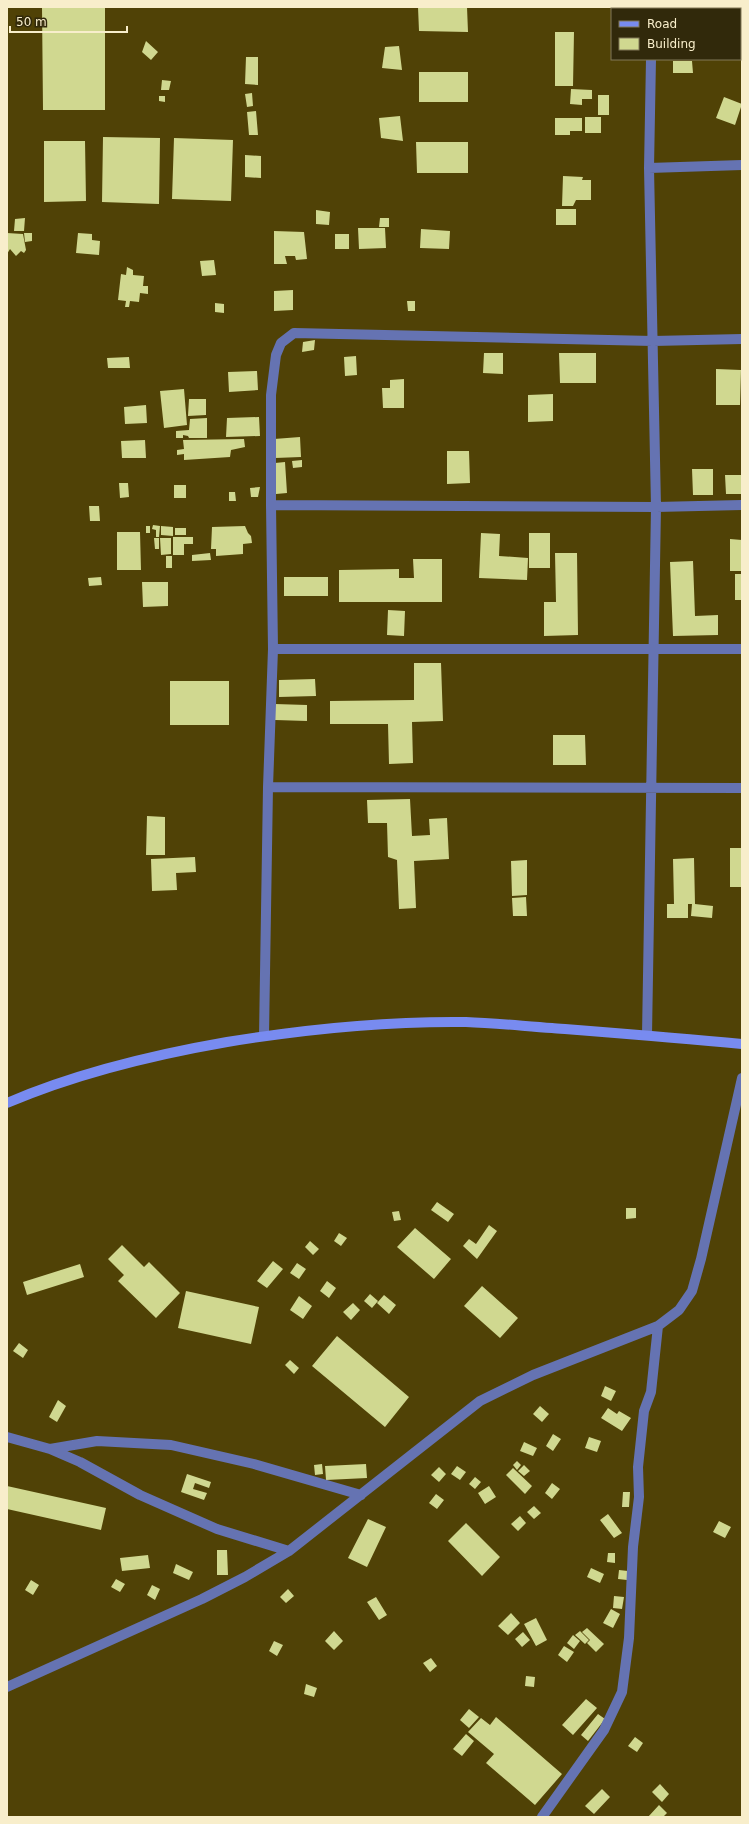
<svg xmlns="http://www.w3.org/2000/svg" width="749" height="1824" font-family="'DejaVu Sans',sans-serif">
	<rect width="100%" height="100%" fill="#504206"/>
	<path fill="#d0d890" d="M42 7H105V110H43Z
		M418 7H467L468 32 419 31Z
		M555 32H574L573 86H555Z
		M146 41 158 52 151 60 142 52Z
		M399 46 402 70 382 68 385 47Z
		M246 57H258V85L245 84Z
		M673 61H692L693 73H673Z
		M419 72H468V102H419Z
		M162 80 171 81 169 90H161Z
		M571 89 592 90V99H582V105L570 104Z
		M252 93 253 106 247 107 245 94Z
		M598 95H609V115H598Z
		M159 96H165V102L159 101Z
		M724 97 742 104 735 125 716 118Z
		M256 111 258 135H249L247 112Z
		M400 116 403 141 381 138 379 118Z
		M585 117H601V133H585Z
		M555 118H582V131H570V135H555Z
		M103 137 160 138 159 204 102 202Z
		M174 138 233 140 231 201 172 199Z
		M44 141H85L86 201 44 202Z
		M416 142H468V173H417Z
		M245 155 261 156V178L245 177Z
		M563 176 583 177 582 180H591V200H576L573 206H562Z
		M556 209H576V225H556Z
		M316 210 330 212 329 225 316 224Z
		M25 218 24 231H14L15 219Z
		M380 218H389V227H379Z
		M358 228H385L386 248 359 249Z
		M421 229 450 231 449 249 420 248Z
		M274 231 304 232 307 259 296 260 295 256H285L287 264H274Z
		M7 233 23 234 26 250 24 253 21 251 16 256 10 249 7 254Z
		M24 233H32V241L25 242Z
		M78 233 92 234V240L100 241 99 255 76 253Z
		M335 234H349V249H335Z
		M214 260 216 275 202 276 200 261Z
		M127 267 133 270V275L144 276 143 286H148V294L140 293 139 302 130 301 129 307H125L126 301 118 300 121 274 126 275Z
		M293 290V310L274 311V291Z
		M407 301H415V311H408Z
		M215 303 224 304V313L215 312Z
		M315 340 314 350 302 352 303 342Z
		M484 353H503V374L483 373Z
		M559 353H596V383H560Z
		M356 356 357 375 345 376 344 357Z
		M129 357 130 368H108L107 358Z
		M716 369 741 370 740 405H716Z
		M257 371 258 390 229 392 228 372Z
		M404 379V408H383L382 388H390V380Z
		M184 389 187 425 164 428 160 391Z
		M553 394V421L528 422V395Z
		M189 399H206V415L188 416Z
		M146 405 147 423 125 424 124 407Z
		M259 417 260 436 226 437 227 418Z
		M207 418V438H189L188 436 183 435V438H176V431L189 430 190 419Z
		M300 437 301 457 275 458 274 439Z
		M244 439 245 447 231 450 230 457 184 460V454L177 455V450L184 449 183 440Z
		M145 440 146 458H122L121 441Z
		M447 451H469L470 483 447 484Z
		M302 460V467L293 468 292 461Z
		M285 462 287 493 276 494 275 463Z
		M692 469H713V495H693Z
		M725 475H742V494H726Z
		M119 483H128L129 497 120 498Z
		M174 485H186V498H174Z
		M260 487 258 497H251L250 488Z
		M229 492H235L236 501H229Z
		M89 506H99L100 521H90Z
		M153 525 160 526 159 537H156V530L152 529Z
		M146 526H150V533H146Z
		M161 526 173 527V536L161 535Z
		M245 526 248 533 251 536 252 543 243 544V554L216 556V549H211L212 527Z
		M175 528H186V535H175Z
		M117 532H140L141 570H117Z
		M481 533 500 534 499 556 528 558 527 580 479 578Z
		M529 533H550V568H529Z
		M173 537H193V544H184V555H173Z
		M154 538H159V549H155Z
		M160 538H171V554L161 555Z
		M730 539 742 540V571H730Z
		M210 553 211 560 192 561V555Z
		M555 553H577L578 635 544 636V602H556Z
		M166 556H172V568H166Z
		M413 559H442V602H339V570L399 569V578H414Z
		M693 561 695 616 718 615V635L673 636 670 562Z
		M735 574H742V600H735Z
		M101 577 102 585 89 586 88 578Z
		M284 577H328V596H284Z
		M142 582H168V606L143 607Z
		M388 610 405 611 404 636 387 635Z
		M414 663H441L443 721 412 722 413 763 389 764 388 724H330V701L414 700Z
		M315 679 316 696 279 697V680Z
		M170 681H229V725H170Z
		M275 704 307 705V721L275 720Z
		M553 735H585L586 765H553Z
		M410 799 412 836 430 835 429 819 447 818 449 859 414 861 416 908 399 909 397 860 388 857 387 823H368L367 800Z
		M147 816 165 817V855H146Z
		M730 848H742V887H730Z
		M195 857 196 872 176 873 177 890 152 891 151 859Z
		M694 858 695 904 713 906 712 918 691 916 692 904H688V918H667V904H674L673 859Z
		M527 860V895L512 896 511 861Z
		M526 897 527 916H513L512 898Z
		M437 1202 454 1214 448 1222 431 1210Z
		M626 1208H636V1218L626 1219Z
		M399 1211 401 1220 394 1221 392 1212Z
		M489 1225 497 1231 477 1259 463 1246 469 1239 476 1244Z
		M415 1228 451 1259 434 1279 397 1247Z
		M339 1233 347 1238 341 1246 334 1241Z
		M310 1241 319 1249 313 1255 305 1247Z
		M122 1245 144 1267 149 1262 180 1293 156 1318 118 1281 124 1275 108 1259Z
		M273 1261 283 1269 267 1288 257 1281Z
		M297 1263 306 1269 299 1279 290 1273Z
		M80 1264 84 1277 27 1295 23 1282Z
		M327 1281 336 1288 329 1298 320 1291Z
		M482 1286 518 1318 500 1338 464 1306Z
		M186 1291 259 1307 251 1344 178 1328Z
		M370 1294 378 1301 372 1308 364 1301Z
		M384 1295 396 1305 389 1314 377 1303Z
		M299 1296 312 1306 303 1319 290 1310Z
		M353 1303 360 1310 351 1320 343 1312Z
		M337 1336 409 1397 385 1427 312 1366Z
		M19 1343 28 1350 23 1358 13 1351Z
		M290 1360 299 1368 294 1374 285 1365Z
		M605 1386 616 1391 611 1401 601 1396Z
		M58 1400 66 1406 57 1422 49 1417Z
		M540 1406 549 1414 542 1422 533 1414Z
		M608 1408 617 1414 619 1411 631 1418 622 1431 601 1418Z
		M553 1434 561 1439 553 1451 546 1446Z
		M589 1437 601 1441 597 1452 585 1448Z
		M524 1442 537 1448 533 1456 520 1451Z
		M517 1461 521 1465 517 1470 513 1465Z
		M322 1464 323 1474 315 1475 314 1465Z
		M366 1464 367 1478 326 1480 325 1466Z
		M524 1465 530 1471 524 1476 518 1471Z
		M457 1466 466 1472 460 1480 451 1474Z
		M439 1467 446 1474 439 1482 431 1475Z
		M513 1468 532 1486 525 1494 506 1475Z
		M187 1474 211 1482 209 1488 195 1483 193 1489 207 1493 204 1500 181 1492Z
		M475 1477 481 1482 475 1489 469 1484Z
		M552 1483 560 1489 552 1499 545 1493Z
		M7 1486 106 1508 101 1530 7 1509Z
		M489 1486 496 1497 485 1504 478 1493Z
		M623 1492H630L629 1507H622Z
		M436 1494 444 1500 437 1509 429 1503Z
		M534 1506 541 1513 534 1519 527 1512Z
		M608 1514 622 1533 614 1538 600 1520Z
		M520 1516 526 1523 518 1531 511 1524Z
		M368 1519 386 1527 367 1567 348 1558Z
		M719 1521 731 1527 725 1538 713 1532Z
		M466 1523 500 1557 482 1576 448 1541Z
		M217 1550H227L228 1575H217Z
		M608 1553H615V1563L607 1562Z
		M148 1555 150 1568 122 1571 120 1558Z
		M176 1564 193 1572 189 1580 173 1573Z
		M591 1568 604 1574 600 1583 587 1577Z
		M619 1570 628 1571 627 1580 618 1579Z
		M116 1579 125 1584 120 1592 111 1587Z
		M31 1580 39 1585 33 1595 25 1590Z
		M152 1585 160 1589 155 1600 147 1595Z
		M288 1589 294 1596 286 1603 280 1597Z
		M614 1596 624 1597 622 1609 613 1608Z
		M376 1597 387 1615 379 1620 367 1602Z
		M611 1609 620 1614 613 1628 603 1623Z
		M511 1613 520 1623 508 1635 498 1626Z
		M536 1618 547 1640 536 1646 524 1624Z
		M587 1628 604 1644 596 1652 587 1643 590 1640 582 1632Z
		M334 1631 343 1641 334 1650 325 1641Z
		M580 1631 589 1640 585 1644 575 1635Z
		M523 1632 530 1640 522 1647 515 1639Z
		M573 1635 580 1641 574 1649 567 1643Z
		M274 1641 283 1645 277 1656 269 1651Z
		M564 1646 574 1652 567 1662 558 1655Z
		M431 1658 437 1666 430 1672 423 1663Z
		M526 1676 535 1677 534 1687 525 1686Z
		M306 1684 317 1688 314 1697 304 1694Z
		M586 1699 597 1708 573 1735 562 1725Z
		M469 1709 479 1717 469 1728 460 1720Z
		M598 1714 605 1719 588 1741 581 1735Z
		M496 1717 562 1774 535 1805 486 1763 494 1754 468 1732 481 1718 490 1725Z
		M466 1734 474 1741 462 1756 453 1749Z
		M635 1737 643 1743 637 1752 628 1746Z
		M660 1784 669 1794 662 1802 652 1792Z
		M602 1789 610 1797 594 1814 585 1806Z
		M659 1805 667 1813 663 1817H648Z"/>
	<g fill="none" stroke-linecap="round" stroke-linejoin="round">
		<path stroke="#6573b2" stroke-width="10" d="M652 7V9
			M740 11H742
			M649 168 742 165
			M271 505 656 507 742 505
			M273 649H742
			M268 787 742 788
			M647 1035 656 507 649 168 651 59
			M264 1036 268 787 273 649 271 505V395L276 355 281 343 294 333 653 341 742 339
			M7 1437 50 1449 97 1441 171 1445 254 1464 361 1495
			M50 1449 80 1462 140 1495 217 1529 289 1551
			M7 1687 202 1599 245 1577 289 1551 480 1401 533 1375 658 1326 679 1310 692 1291 701 1259 742 1078
			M542 1817 604 1730 622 1692 629 1638 633 1547 639 1497 638 1467 644 1411 651 1392 658 1326"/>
		<path stroke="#788bf0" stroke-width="10" d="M7 1103C77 1073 152 1055 227 1042 306 1029 385 1021 466 1022 494 1023 523 1026 552 1028 615 1033 679 1038 742 1044"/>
	</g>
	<rect width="749" height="1824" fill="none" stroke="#f8eecb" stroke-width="16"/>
	<rect x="611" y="8" width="130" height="52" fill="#31290b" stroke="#817858"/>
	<rect x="619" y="21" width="20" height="6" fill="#788bf0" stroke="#817858"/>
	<text x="647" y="28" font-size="12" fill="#f8eecb">Road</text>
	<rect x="619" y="38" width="20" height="12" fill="#d0d890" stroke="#817858"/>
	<text x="647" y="48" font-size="12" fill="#f8eecb">Building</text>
	<path d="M10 26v6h117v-6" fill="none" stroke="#f8eecb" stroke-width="2"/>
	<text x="16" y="26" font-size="12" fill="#f8eecb" stroke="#31290b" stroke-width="3" paint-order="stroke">50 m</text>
</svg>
